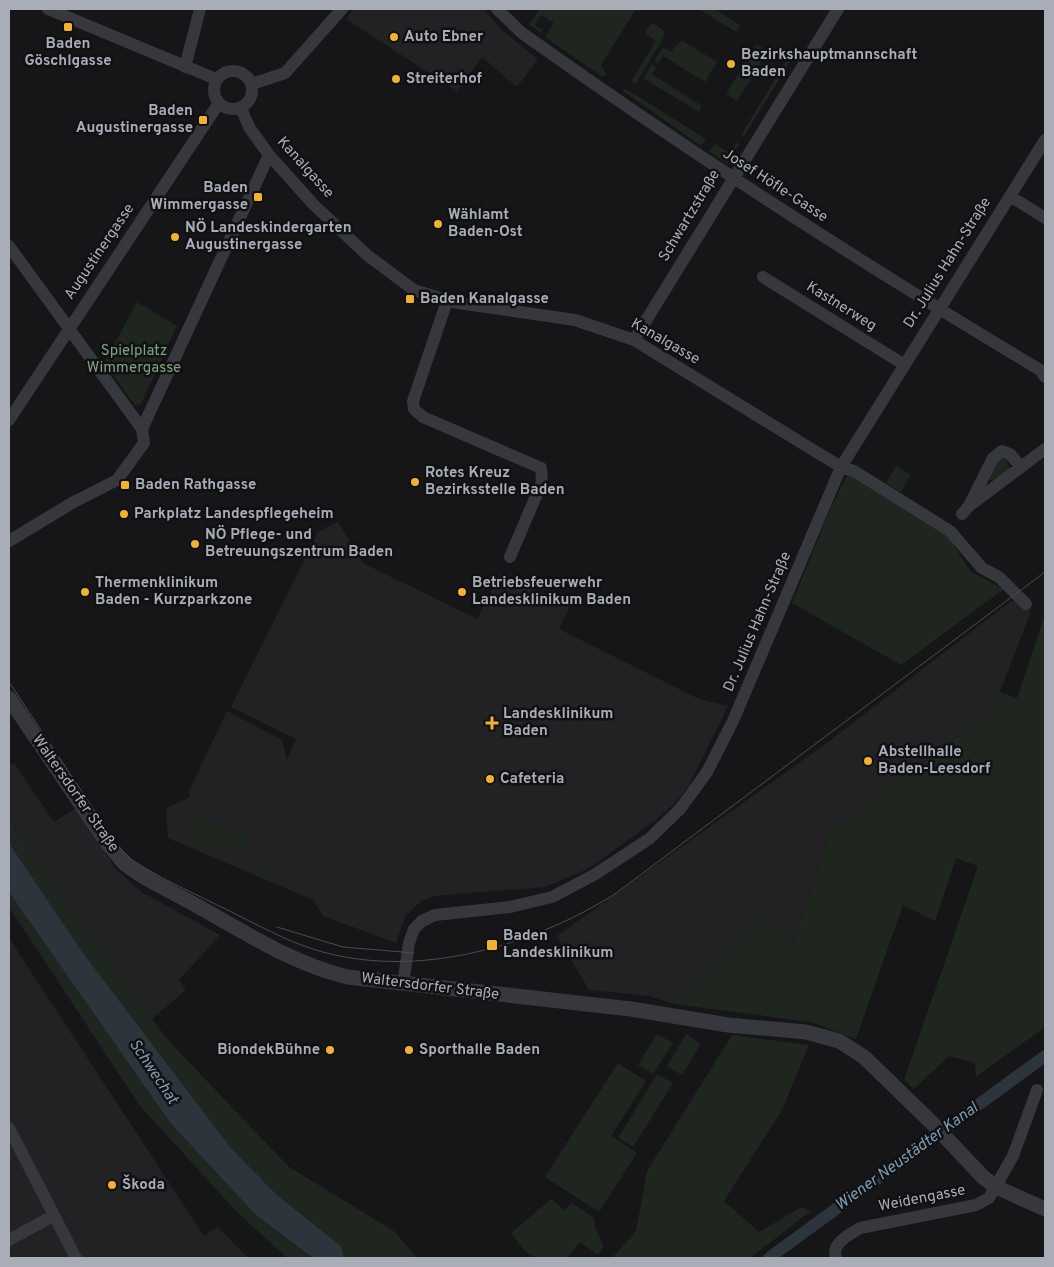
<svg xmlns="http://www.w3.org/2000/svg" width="1054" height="1267" font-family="Overpass,sans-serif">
	<rect width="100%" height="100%" fill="#161618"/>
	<path fill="#222225" d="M354 9H483L503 31 538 59 517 87 482 57 457 91 346 19Z
		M338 522 363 563 477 619 501 573 570 606 559 629 699 699 728 706 688 787 674 804 656 820 588 869 545 887 434 896 423 900 406 915 396 943 323 916 313 900 168 838 166 808 190 797 189 791 227 711 282 740 287 760 296 739 231 707 318 532Z
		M1011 601H1018L1031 611 1000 692 989 714 830 830 792 947 764 917 673 1004 650 996 589 990 557 936 824 745Z
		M14 763 54 822 76 808 116 869 140 891 220 935 179 980 186 990 152 1019 52 883 9 820V765Z
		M9 938 204 1236 218 1227 248 1258H9Z"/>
	<path fill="#1e261f" d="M540 9H636L601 65 606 74 603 77 545 37 554 23 541 15 535 25 543 30 541 33 529 24Z
		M699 9H715L740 25 736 32Z
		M653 23 664 31V37L636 84 631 81 656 41 645 34 648 27Z
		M683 41 717 62 705 82 663 56 658 63 654 61 663 47 671 52 677 44Z
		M757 44 768 51 737 101 726 94Z
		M790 55 793 57 744 136 741 135Z
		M652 64 656 67 652 74 702 106 699 112 643 78Z
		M624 89 634 94 706 139 701 146 623 91Z
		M737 142 739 144 727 164 709 151 715 144 730 153Z
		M137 302 177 326 141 404 135 405 104 363Z
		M1005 457 1010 469 995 480H991L988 476 991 466Z
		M896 466 911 475 901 492 886 483Z
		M848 473 947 535 971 572 1004 589 901 665 792 603 830 510Z
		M1045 614V1027L976 1077 975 1063 949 1056 914 1089 904 1080 978 866 956 858 935 921 903 905 856 1039 811 1022 673 1004 764 917 792 947 830 830 989 714 1000 692 1017 698Z
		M181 807 248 838 247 852 225 851 226 855 196 844Z
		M9 820 52 883 167 1039 289 1167 394 1231 417 1258H344L341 1246 277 1195 231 1148 83 953 9 843Z
		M263 862 273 867 267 876 252 871Z
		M9 892 171 1124 256 1215 313 1258H287L235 1210 140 1106 9 907Z
		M657 1034 673 1043 653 1074 638 1065Z
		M686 1034 701 1044 682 1075 667 1066Z
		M732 1035 809 1045 782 1110 724 1201 759 1232 801 1207 811 1211 750 1258H612L636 1231 647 1171Z
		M618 1063 646 1081 611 1136 637 1153 599 1212 545 1177Z
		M657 1074 673 1083 633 1147 618 1138Z
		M551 1199 565 1210 572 1203 594 1218 595 1228 604 1246 598 1255 580 1242 567 1258C532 1258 532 1262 511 1233Z"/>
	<path fill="#2c353c" d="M9 843 83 953 231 1148 277 1195 341 1246 344 1258H313L256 1215 171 1124 9 892Z"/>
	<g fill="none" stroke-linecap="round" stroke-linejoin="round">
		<path stroke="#2c353c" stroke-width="12" d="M769 1258 1045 1056"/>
		<path stroke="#37383d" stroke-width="12" d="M48 9 216 79
			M497 9 522 33C690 153 863 264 1040 370L1045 377
			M185 67 200 9
			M214 90a19 19 0 1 1 38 0a19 19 0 1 1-38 0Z
			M252 84 285 73 342 9
			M241 108 249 127 269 155 314 205 367 255 414 290 452 302 575 320 634 340 818 453 841 467 854 471 950 531 982 568 999 577 1026 604
			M1010 196 1045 218
			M9 246 142 429
			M763 277 903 364
			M447 301 413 401 414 409 423 417 541 468 542 482 510 557
			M634 340 838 9
			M9 420 219 103
			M970 504 993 458 1002 451 1010 454 1021 467
			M962 514 969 506 1045 449
			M9 541 72 503 117 480 144 443 142 429 269 155
			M403 984 409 943 414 929 422 921 435 915 510 907 552 897 594 875 649 839 680 809 707 772 733 721 841 467 1045 140
			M9 1128 76 1258
			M9 1240 53 1216
			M836 1258C831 1243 849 1235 860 1228L976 1205 989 1198 1013 1156 1037 1090"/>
		<path stroke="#37383d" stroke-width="15" d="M9 698 108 844 123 862C143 879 169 890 192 903 243 931 292 964 348 977L631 1009 728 1025 806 1032 839 1041 864 1057 931 1122 983 1177 996 1187 1045 1209"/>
		<path stroke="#4a4c52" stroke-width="1" d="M9 682 118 846 132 860C158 877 187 890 215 904 245 918 274 935 304 946 406 983 527 949 615 894L1045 572
			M277 927 343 947 414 953"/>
	</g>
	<g fill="#f2b134" stroke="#111113" stroke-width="2">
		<rect x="63" y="22" width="10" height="10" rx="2.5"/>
		<circle cx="394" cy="37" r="5"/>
		<circle cx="731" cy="64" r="5"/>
		<circle cx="396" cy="79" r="5"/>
		<rect x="198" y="115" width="10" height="10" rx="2.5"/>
		<rect x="253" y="192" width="10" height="10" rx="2.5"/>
		<circle cx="438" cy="224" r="5"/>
		<circle cx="175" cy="237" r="5"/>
		<rect x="405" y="294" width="10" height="10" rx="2.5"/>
		<circle cx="415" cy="482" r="5"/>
		<rect x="120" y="480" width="10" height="10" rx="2.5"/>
		<circle cx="124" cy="514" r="5"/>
		<circle cx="195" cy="544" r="5"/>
		<circle cx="85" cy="592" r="5"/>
		<circle cx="462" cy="592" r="5"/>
		<path d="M489.5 715.5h5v5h5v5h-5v5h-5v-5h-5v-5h5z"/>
		<circle cx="868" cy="761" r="5"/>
		<circle cx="490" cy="779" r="5"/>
		<rect x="486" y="939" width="12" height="12" rx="2.5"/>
		<circle cx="330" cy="1050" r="5"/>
		<circle cx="409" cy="1050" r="5"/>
		<circle cx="112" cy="1185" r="5"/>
	</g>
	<g text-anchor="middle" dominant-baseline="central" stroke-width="5" stroke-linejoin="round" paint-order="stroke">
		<g font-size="15" font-weight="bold" fill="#a8adb8" stroke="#111113" text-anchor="start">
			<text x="404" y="37">Auto Ebner</text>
			<text x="68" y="44" text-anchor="middle">Baden<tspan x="68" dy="17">Göschlgasse</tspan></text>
			<text x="741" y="55">Bezirkshauptmannschaft<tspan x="741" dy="17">Baden</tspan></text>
			<text x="406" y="79">Streiterhof</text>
			<text x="193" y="111" text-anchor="end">Baden<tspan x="193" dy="17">Augustinergasse</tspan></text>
			<text x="248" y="188" text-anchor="end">Baden<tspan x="248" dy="17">Wimmergasse</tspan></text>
			<text x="448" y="215">Wählamt<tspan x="448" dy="17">Baden-Ost</tspan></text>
			<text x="185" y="228">NÖ Landeskindergarten<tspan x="185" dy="17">Augustinergasse</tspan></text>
			<text x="420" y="299">Baden Kanalgasse</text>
			<text x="425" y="473">Rotes Kreuz<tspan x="425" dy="17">Bezirksstelle Baden</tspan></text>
			<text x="135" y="485">Baden Rathgasse</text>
			<text x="134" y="514">Parkplatz Landespflegeheim</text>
			<text x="205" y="535">NÖ Pflege- und<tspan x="205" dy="17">Betreuungszentrum Baden</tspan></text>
			<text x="95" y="583">Thermenklinikum<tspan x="95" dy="17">Baden - Kurzparkzone</tspan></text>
			<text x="472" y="583">Betriebsfeuerwehr<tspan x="472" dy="17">Landesklinikum Baden</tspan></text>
			<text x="503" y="714">Landesklinikum<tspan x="503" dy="17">Baden</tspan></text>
			<text x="878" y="752">Abstellhalle<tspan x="878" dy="17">Baden-Leesdorf</tspan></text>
			<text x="500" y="779">Cafeteria</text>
			<text x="503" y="936">Baden<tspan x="503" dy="17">Landesklinikum</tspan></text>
			<text x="320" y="1050" text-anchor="end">BiondekBühne</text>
			<text x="419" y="1050">Sporthalle Baden</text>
			<text x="122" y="1185">Škoda</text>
		</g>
		<g font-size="15" fill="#a8adb8" stroke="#111113">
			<text transform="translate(305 168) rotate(48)">Kanalgasse</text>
			<text transform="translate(775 186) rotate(33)">Josef Höfle-Gasse</text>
			<text transform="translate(690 216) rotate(-59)">Schwartzstraße</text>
			<text transform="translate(100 252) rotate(-56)">Augustinergasse</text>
			<text transform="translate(948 263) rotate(-58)">Dr. Julius Hahn-Straße</text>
			<text transform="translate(841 307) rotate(32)">Kastnerweg</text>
			<text transform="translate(665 342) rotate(30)">Kanalgasse</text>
			<text transform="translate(758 622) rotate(-67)">Dr. Julius Hahn-Straße</text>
			<text transform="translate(75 794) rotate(55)">Waltersdorfer Straße</text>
			<text transform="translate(430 987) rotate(7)">Waltersdorfer Straße</text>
			<text transform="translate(922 1199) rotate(-11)">Weidengasse</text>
		</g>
		<g font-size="15" fill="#7fa381" stroke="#111113">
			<text x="134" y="351">Spielplatz<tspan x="134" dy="17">Wimmergasse</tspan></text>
		</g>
		<g font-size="16" font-style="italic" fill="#7f9bb3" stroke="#111113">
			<text transform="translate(153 1072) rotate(56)">Schwechat</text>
			<text transform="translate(907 1157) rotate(-36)">Wiener Neustädter Kanal</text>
		</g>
	</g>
	<rect width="1054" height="1267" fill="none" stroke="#a8adb8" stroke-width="20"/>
</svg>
